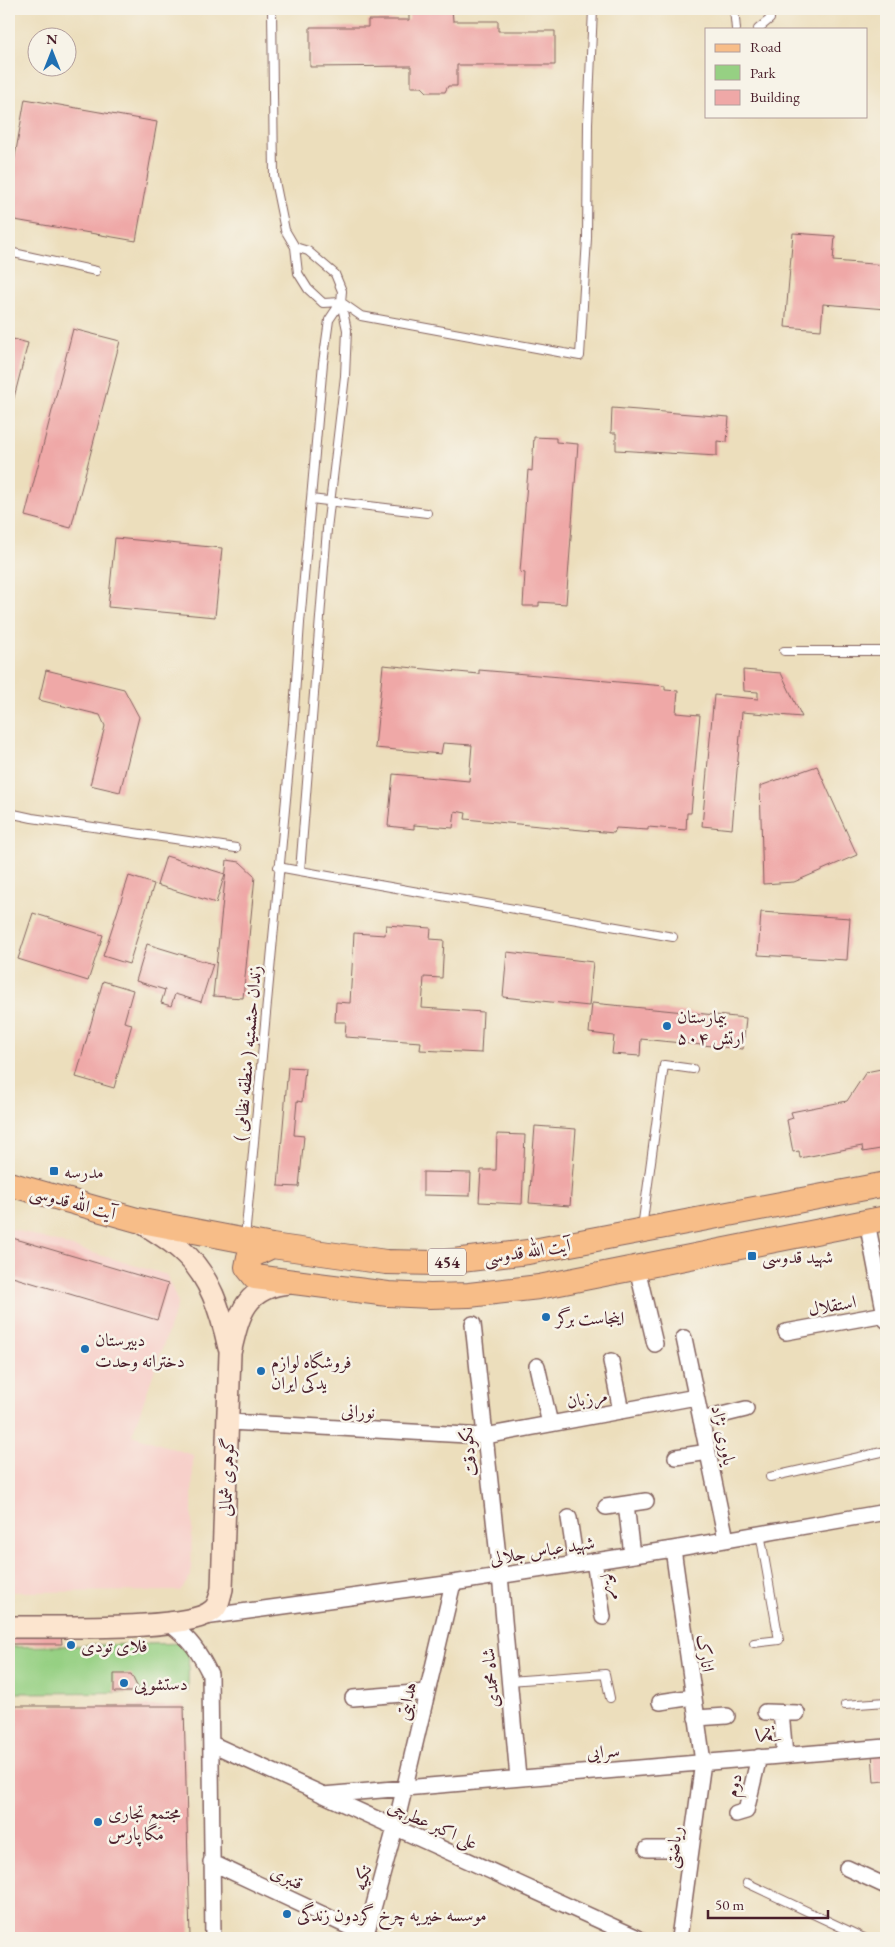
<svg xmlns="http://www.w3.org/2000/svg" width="895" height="1947" font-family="'EB Garamond',Amiri,serif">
	<rect width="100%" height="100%" fill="#f7f3e8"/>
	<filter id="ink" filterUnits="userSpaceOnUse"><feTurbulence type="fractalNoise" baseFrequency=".02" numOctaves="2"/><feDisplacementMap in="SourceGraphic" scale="10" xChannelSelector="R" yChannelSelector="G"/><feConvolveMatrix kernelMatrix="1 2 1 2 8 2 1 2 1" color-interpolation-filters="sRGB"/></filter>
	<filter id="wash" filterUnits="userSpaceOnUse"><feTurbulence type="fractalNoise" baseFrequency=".0096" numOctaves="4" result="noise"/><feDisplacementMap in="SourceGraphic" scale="20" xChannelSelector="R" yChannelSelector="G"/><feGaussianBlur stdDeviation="1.12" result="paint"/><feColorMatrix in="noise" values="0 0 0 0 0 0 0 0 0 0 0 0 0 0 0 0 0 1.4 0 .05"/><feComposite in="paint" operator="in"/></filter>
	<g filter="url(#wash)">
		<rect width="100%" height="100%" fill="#ecdebc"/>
		<path fill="#f7d0ca" d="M9 1228 167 1275 178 1303 132 1435 193 1455 191 1576 180 1591 9 1592Z"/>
		<path fill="#96d083" stroke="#707857" d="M189 1643 188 1692 9 1693V1647Z"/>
		<g id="blocks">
			<path fill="#efa8a7" d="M409 9H452L453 21H498V31H555V65H457V86H448L445 92H427L422 87H411V66L310 67V27H368V20H409Z
				M25 99 157 122 136 241 9 219V191Z
				M793 233 835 236 833 261 886 265V309L823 304 821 330 785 327Z
				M73 329 120 341 71 528 25 516Z
				M9 338 28 343 9 417Z
				M612 408 729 417 727 442 717 441V456L616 450V433H611Z
				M534 437 556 438V442L578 444 566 604 539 602V606H523L525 573 520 572 528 470 532 471Z
				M115 538 222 548 215 617 108 607Z
				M383 665 479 674V670L665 686V690L678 691 676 713 700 715 691 813H687L686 830 648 827V830L616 828 614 833 465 819 466 813 455 811 453 828 414 825V829L388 826 393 774 469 781 472 745 443 743 441 754 375 748Z
				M46 670 124 689 139 717 120 792 90 785 105 726 100 715 39 700Z
				M743 670 781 673 802 717 742 712 732 829 702 826 714 695 758 699V692L744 691Z
				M817 766 857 855 794 882 763 884 760 786Z
				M166 856 225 874 216 903 157 885Z
				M227 860 240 862 255 876 243 998 213 996Z
				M129 876 154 884 129 964 103 956Z
				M761 912 850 918 847 960 758 955Z
				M33 913 103 935 88 981 18 959Z
				M386 925 431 928 430 939 444 940 442 978 424 977 422 1008 483 1012 481 1053 420 1050 421 1042 345 1037 346 1022H335L336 1002 350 1003 354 933 385 935Z
				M147 944 213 964 201 1002 175 994 171 1006 161 1003 165 990 136 981Z
				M507 952 593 962 589 1006 503 997Z
				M103 981 133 990 124 1022 132 1024 114 1088 76 1077Z
				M592 1003 746 1018 743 1049 641 1039 640 1056 612 1054 614 1036 589 1033Z
				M288 1067 305 1068 302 1102 297 1101 294 1135 304 1136 299 1187 278 1186Z
				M886 1068V1148L863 1152 862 1146 800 1158 799 1151 793 1152 787 1120 793 1118 791 1112 847 1101 866 1072Z
				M535 1126 576 1129 570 1206 529 1203Z
				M497 1134 525 1135 522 1204 479 1202 481 1170H496Z
				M423 1172 471 1173 470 1196 423 1195Z
				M9 1237 168 1284 157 1320 9 1276Z
				M9 1634H61L62 1644H9Z
				M114 1674H131L140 1692H114Z
				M9 1706H184L190 1938H9Z
				M886 1751V1781L874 1782 872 1753Z"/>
		</g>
	</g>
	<g filter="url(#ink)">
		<use href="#blocks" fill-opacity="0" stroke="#83625e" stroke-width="1"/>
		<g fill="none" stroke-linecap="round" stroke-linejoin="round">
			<g stroke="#83625e" stroke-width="10">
				<path id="service" d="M272 9 274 176 285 230 295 247 298 273 308 289 323 303 341 302 361 316 580 356 587 238 588 123 593 9
					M734 9 736 29
					M758 29 770 19V9
					M9 252 96 271
					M311 499 427 513
					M784 651H886
					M9 813 32 818 236 848
					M278 867 300 871 327 529 345 376 347 330 341 302 342 291 335 274 308 251 295 247
					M300 871 673 937
					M642 1228 664 1065 693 1069
					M245 1238 293 724 300 623 323 363 329 320 341 302
					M770 1477 886 1451
					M754 1643 779 1640 760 1533
					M509 1681 605 1674 610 1698
					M845 1705 886 1702
					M747 1883 864 1938"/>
			</g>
			<g stroke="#83625e" stroke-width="18">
				<path id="minor" d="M867 1222 886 1320
					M637 1268 655 1344
					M473 1324 500 1575 518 1778
					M786 1332 885 1314
					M684 1338 726 1539
					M611 1361 621 1411
					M537 1366 550 1424
					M701 1420 746 1409
					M229 1422 485 1436 696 1397
					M676 1457 708 1452
					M626 1504 632 1555
					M606 1507 646 1501
					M569 1518 576 1564
					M673 1549 703 1762 679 1938
					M594 1561 603 1617
					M204 1617 453 1583 673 1549 886 1512
					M170 1624C191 1640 198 1650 210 1674L213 1938
					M353 1698 427 1692
					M660 1702 693 1697
					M765 1712 797 1713
					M781 1713 785 1755
					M696 1718 727 1716
					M212 1744 638 1938
					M323 1795 886 1747
					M736 1814 746 1811 759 1757
					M647 1849H691
					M211 1862 373 1938
					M847 1868 886 1886
					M365 1938 395 1828 453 1583"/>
			</g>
			<g stroke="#83625e" stroke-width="24">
				<path id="secondary" d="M139 1221C153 1230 169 1239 181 1250 210 1275 221 1312 229 1348
					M9 1627C46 1626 190 1632 213 1610 219 1605 220 1596 222 1589L230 1353C239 1315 244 1287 289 1283"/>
			</g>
			<g stroke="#83625e" stroke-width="26">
				<path id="primary" d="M9 1184 137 1220 272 1246 386 1262 437 1263 528 1252 886 1184
					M272 1246 249 1257 247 1267 255 1277 388 1294 430 1296 469 1295 539 1287 886 1218"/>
			</g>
			<use href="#service" stroke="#fff" stroke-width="8"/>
			<use href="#minor" stroke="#fff" stroke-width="15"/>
			<use href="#secondary" stroke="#fce5cf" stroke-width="21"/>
			<use href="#primary" stroke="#f7bd88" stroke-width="24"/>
		</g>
	</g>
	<g fill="#1f6fb2" stroke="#f7f3e8" stroke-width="2">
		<circle cx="667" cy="1026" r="5"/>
		<rect x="49" y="1166" width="10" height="10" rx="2.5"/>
		<rect x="747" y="1251" width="10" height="10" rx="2.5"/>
		<circle cx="546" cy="1317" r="5"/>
		<circle cx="85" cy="1349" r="5"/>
		<circle cx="261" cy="1371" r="5"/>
		<circle cx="71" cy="1645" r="5"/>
		<circle cx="124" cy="1683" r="5"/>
		<circle cx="98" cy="1822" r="5"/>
		<circle cx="287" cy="1914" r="5"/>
	</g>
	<g text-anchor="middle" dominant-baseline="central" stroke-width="5" stroke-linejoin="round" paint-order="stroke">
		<rect fill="#f7f3e8" stroke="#7e5f64" stroke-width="1" x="428" y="1248.5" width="38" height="27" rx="4"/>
		<g font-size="16" font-weight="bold" fill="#4a1f2b">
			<text x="447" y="1262">454</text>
		</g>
		<g font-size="18" fill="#4a1f2b" stroke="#f7f3e8" text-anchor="start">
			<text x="677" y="1016">بیمارستان<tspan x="677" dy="21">۵۰۴ ارتش</tspan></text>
			<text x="64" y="1171">مدرسه</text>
			<text x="762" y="1256">شهید قدوسی</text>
			<text x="556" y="1317">اینجاست برگر</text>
			<text x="95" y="1339">دبیرستان<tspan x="95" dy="21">دخترانه وحدت</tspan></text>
			<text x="271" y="1361">فروشگاه لوازم<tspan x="271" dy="21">یدکی ایران</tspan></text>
			<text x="81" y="1645">فلای تودی</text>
			<text x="134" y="1683">دستشویی</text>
			<text x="108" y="1812">مجتمع تجاری<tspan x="108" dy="21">مگا پارس</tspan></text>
			<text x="297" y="1914">موسسه خیریه چرخ گردون زندگی</text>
		</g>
		<g font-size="18" fill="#4a1f2b" stroke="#f7f3e8">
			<text transform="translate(247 1053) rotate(-85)">زندان حشمتیه ( منطقه نظامی )</text>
			<text transform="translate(73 1202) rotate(15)">آیت الله قدوسی</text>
			<text transform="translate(527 1251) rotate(-9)">آیت الله قدوسی</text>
			<text transform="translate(832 1305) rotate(-10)">استقلال</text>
			<text transform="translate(587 1398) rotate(-10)">مرزبان</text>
			<text transform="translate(358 1411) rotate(3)">نورانی</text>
			<text transform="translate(724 1435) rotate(78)">یاوری نژاد</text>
			<text transform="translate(468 1452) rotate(-96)">نکودقت</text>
			<text transform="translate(226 1477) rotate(-88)">گوهری شمالی</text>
			<text transform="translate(542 1550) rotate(-9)">شهید عباس جلالی</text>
			<text transform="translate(617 1586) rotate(81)">مریم</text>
			<text transform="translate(706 1653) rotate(82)">انارک</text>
			<text transform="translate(490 1678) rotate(-95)">شاه محمدی</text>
			<text transform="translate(406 1701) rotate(-77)">هدایتی</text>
			<text transform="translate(764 1735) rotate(-95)">یکم</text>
			<text transform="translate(603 1751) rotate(-5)">سرایی</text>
			<text transform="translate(733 1785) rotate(-77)">دوم</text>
			<text transform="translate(433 1824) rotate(24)">علی اکبر عطرچی</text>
			<text transform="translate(673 1847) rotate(-82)">ریاضتی</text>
			<text transform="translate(287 1877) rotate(25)">قنبری</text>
			<text transform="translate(362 1878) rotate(-75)">تکیه</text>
		</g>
	</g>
	<rect width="895" height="1947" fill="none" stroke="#f7f3e8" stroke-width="30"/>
	<rect x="705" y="28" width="162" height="90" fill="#f7f3e8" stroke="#b29e9c"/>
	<rect x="715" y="44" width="25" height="8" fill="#f7bd88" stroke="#b29e9c"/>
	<text x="750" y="52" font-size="15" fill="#4a1f2b">Road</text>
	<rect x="715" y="65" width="25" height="15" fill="#96d083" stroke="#b29e9c"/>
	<text x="750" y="78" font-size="15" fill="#4a1f2b">Park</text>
	<rect x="715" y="90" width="25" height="15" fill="#efa8a7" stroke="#b29e9c"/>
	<text x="750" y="102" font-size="15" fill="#4a1f2b">Building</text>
	<g transform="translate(52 52)"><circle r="24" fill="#f7f3e8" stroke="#b29e9c"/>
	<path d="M0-4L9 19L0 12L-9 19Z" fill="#1f6fb2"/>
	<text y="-8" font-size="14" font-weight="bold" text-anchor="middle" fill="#4a1f2b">N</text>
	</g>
	<path d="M708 1910v8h120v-8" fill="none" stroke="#4a1f2b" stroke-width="2.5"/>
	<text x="715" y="1910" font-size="15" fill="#4a1f2b" stroke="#f7f3e8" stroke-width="4" paint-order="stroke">50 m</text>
</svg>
